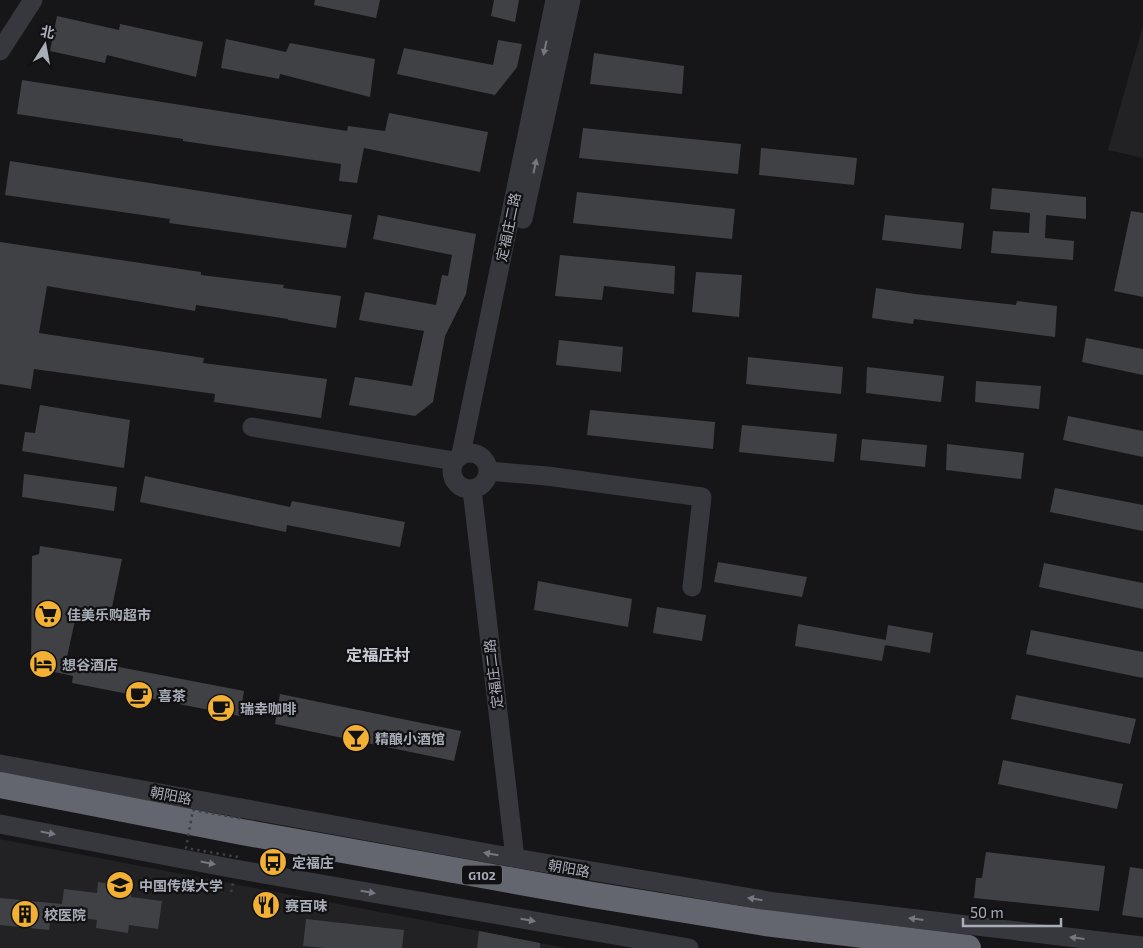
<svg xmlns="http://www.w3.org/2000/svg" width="1143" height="948" font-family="'Exo 2','Noto Sans SC',sans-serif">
	<rect width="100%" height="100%" fill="#161618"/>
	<path fill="#222225" d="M1143 26V158L1108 150Z
		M0 839 479 931 566 948H0Z"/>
	<path fill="#404145" d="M315 0H380L376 18 314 5Z
		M494 0H519L515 22 491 16Z
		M57 16 119 30 120 24 203 42 196 77 107 55 105 63 50 51Z
		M226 39 286 52 290 43 375 59 370 97 280 74 279 79 221 68Z
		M498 40 522 44 517 67 495 95 397 74 404 48 493 65Z
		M594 53 684 66 682 94 590 84Z
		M22 80 347 131 348 126 385 131 389 113 488 132 480 172 364 148 357 183 339 181 341 164 183 141V139L17 114Z
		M583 128 741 144 738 174 579 158Z
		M761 148 857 158 854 185 759 175Z
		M10 161 352 215 346 248 169 223 170 219 5 195Z
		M992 188 1086 197V219L1046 215 1045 238 1074 241 1073 260 991 253 993 231 1029 233 1030 213 990 209Z
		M577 192 735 209 732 239 573 223Z
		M1131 211 1143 213V297L1114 291Z
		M378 215 476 234 466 294 445 336 433 402 415 416 349 405 355 377 412 386 424 331 359 320 365 292 436 305 442 275 448 276 452 255 373 239Z
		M885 215 964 223 961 249 882 240Z
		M0 242 201 272V275L284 285 283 288 341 296 336 328 288 320V319L196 305 195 311 47 286 39 333 204 358 203 363 327 379 321 418 214 402 215 394 34 369 31 389 0 384Z
		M560 255 675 266 674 294 604 286 602 300 555 296Z
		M696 272 742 275 739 317 692 312Z
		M876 288 915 294 1016 305 1017 301 1057 306 1055 337 914 319 913 324 872 318Z
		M1086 338 1143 349V375L1082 362Z
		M559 340 623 347 621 372 556 365Z
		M748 357 843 367 841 394 746 384Z
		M867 367 944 376 941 402 866 393Z
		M976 381 1041 386 1039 409 975 402Z
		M40 405 130 420 124 468 22 451 25 432 35 433Z
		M590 410 715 422 713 449 587 435Z
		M1068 416 1143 431V457L1063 440Z
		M742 425 837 434 834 462 739 452Z
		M862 439 927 445 925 467 860 460Z
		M947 444 1024 453 1021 479 946 470Z
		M24 474 117 487 114 511 22 497Z
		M145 476 290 507 292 501 405 522 400 547 287 525 286 532 140 502Z
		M1055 488 1143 505V531L1050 512Z
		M40 546 122 559 110 617 77 611 67 657 244 691 240 716 72 683 73 676 31 667 32 556 39 554Z
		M718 562 807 577 802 597 714 582Z
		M1044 563 1143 583V609L1039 587Z
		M538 581 632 599 628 627 534 610Z
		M657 607 706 615 702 641 653 633Z
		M798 624 886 640 882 661 795 646Z
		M888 625 933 633 930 653 885 645Z
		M1031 630 1143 652V678L1026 654Z
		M280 694 461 731 454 761 275 724Z
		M1016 695 1136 719 1130 744 1011 719Z
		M1003 760 1123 784 1117 809 998 784Z
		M986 852 1105 866 1099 911 974 898 976 878H982Z
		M1130 867 1143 869V918L1122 915Z
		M98 882 132 887 131 897 162 901 158 929 129 925 128 933 96 928 97 920 51 914 49 930 0 925V898L62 904 64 889 97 893Z
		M306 919 404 930 402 948H325L303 946Z
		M479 931 540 943V948H477Z"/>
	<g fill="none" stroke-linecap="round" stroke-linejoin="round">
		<path stroke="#3d3f44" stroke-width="2.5" stroke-dasharray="2.5 4" stroke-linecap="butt" d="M231 892 233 883"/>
		<path stroke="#37383d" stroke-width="19" d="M0 51 33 0
			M523 219 571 0
			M252 427 454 461
			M452 471a18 18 0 1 1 36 0a18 18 0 1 1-36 0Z
			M461 454 555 0
			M488 471 547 476 702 497 692 587
			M472 489 515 858
			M0 764 515 858 775 902 1143 946
			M0 824 235 869 689 948"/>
		<path stroke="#63666e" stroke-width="26" d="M0 785 242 832 593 895 765 923 968 948"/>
		<path stroke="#3d3f44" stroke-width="2.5" stroke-dasharray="2.5 4" stroke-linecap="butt" d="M238 857 186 848 193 810 244 819"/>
	</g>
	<defs><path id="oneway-solid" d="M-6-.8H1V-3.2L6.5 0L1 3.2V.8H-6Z" transform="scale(1.25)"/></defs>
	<g fill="#757881">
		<use href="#oneway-solid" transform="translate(545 48) rotate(102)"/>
		<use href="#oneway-solid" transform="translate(535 166) rotate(-78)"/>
		<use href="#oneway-solid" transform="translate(48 833) rotate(11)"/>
		<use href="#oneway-solid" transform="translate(491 854) rotate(-170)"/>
		<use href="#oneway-solid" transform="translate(208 863) rotate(11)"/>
		<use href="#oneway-solid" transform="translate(368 892) rotate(10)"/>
		<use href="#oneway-solid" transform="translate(755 899) rotate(-171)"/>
		<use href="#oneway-solid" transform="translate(916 919) rotate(-173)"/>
		<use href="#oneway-solid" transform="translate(528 920) rotate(10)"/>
		<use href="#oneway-solid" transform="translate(1077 938) rotate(-173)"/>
	</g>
	<defs>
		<g id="supermarket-disc" transform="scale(1.4375)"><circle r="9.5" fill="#f2b134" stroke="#111113"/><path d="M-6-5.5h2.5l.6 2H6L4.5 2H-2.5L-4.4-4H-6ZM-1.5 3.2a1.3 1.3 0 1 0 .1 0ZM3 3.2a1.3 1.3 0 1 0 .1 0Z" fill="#111"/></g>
		<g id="hotel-disc" transform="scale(1.4375)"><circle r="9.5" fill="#f2b134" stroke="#111113"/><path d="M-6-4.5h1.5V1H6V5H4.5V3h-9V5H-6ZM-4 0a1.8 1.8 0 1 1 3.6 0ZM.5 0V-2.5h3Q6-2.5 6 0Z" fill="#111"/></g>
		<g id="cafe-disc" transform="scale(1.4375)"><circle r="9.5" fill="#f2b134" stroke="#111113"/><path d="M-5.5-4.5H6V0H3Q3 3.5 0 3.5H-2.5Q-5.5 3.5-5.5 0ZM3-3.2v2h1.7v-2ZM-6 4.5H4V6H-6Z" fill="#111"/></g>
		<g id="bar-disc" transform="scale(1.4375)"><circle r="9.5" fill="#f2b134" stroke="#111113"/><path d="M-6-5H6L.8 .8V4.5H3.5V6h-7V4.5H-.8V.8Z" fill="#111"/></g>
		<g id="bus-disc" transform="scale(1.4375)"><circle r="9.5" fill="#f2b134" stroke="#111113"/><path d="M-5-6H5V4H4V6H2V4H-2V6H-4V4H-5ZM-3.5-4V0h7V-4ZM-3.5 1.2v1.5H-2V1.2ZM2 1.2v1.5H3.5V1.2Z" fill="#111"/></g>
		<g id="university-disc" transform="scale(1.4375)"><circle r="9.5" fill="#f2b134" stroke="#111113"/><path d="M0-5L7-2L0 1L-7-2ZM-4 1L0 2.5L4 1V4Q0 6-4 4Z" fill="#111"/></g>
		<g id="restaurant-disc" transform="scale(1.4375)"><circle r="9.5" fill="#f2b134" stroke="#111113"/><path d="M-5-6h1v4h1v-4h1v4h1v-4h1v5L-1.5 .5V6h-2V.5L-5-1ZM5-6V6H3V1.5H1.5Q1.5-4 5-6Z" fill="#111"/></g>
		<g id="building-disc" transform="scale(1.4375)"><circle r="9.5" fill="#f2b134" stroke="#111113"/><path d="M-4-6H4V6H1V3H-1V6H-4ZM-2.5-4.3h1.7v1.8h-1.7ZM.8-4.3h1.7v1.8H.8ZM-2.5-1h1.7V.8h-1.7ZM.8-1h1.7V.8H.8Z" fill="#111"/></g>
	</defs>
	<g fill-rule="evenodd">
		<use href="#supermarket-disc" x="48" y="614"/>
		<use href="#hotel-disc" x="43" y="664"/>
		<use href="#cafe-disc" x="139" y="695"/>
		<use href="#cafe-disc" x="221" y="708"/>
		<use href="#bar-disc" x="356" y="738"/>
		<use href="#bus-disc" x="273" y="862"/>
		<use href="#university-disc" x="120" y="885"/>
		<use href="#restaurant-disc" x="266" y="905"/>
		<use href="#building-disc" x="25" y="914"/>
	</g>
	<g text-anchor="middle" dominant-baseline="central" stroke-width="4.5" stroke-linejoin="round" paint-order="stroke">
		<rect fill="#111113" stroke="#7b7e86" stroke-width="1" x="462" y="865.5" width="40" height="19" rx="4"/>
		<g font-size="12" font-weight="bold" fill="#a8adb8">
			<text x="482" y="875">G102</text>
		</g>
		<g font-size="14" fill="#a8adb8" stroke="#111113">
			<text transform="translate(508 227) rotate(-78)">定福庄二路</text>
			<text transform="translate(493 674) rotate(-97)">定福庄二路</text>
			<text transform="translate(171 795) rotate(11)">朝阳路</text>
			<text transform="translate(569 868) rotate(10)">朝阳路</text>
		</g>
		<g font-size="14" font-weight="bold" fill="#a8adb8" stroke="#111113" text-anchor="start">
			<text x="67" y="614">佳美乐购超市</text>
			<text x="62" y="664">想谷酒店</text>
			<text x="158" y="695">喜茶</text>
			<text x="240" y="708">瑞幸咖啡</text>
			<text x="375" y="738">精酿小酒馆</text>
			<text x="292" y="862">定福庄</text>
			<text x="139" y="885">中国传媒大学</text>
			<text x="285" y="905">赛百味</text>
			<text x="44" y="914">校医院</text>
		</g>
		<g font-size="16" font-weight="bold" fill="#c9ccd4" stroke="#111113">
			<text x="378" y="654">定福庄村</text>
		</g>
	</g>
	<g transform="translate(45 45) rotate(11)" stroke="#111113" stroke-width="4" paint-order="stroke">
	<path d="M0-4L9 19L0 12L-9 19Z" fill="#a8adb8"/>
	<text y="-8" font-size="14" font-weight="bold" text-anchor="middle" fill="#a8adb8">北</text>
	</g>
	<path d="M963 918v8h98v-8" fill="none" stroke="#a8adb8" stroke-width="2.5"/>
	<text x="970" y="918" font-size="15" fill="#a8adb8" stroke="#111113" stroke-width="4" paint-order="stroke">50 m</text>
</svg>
